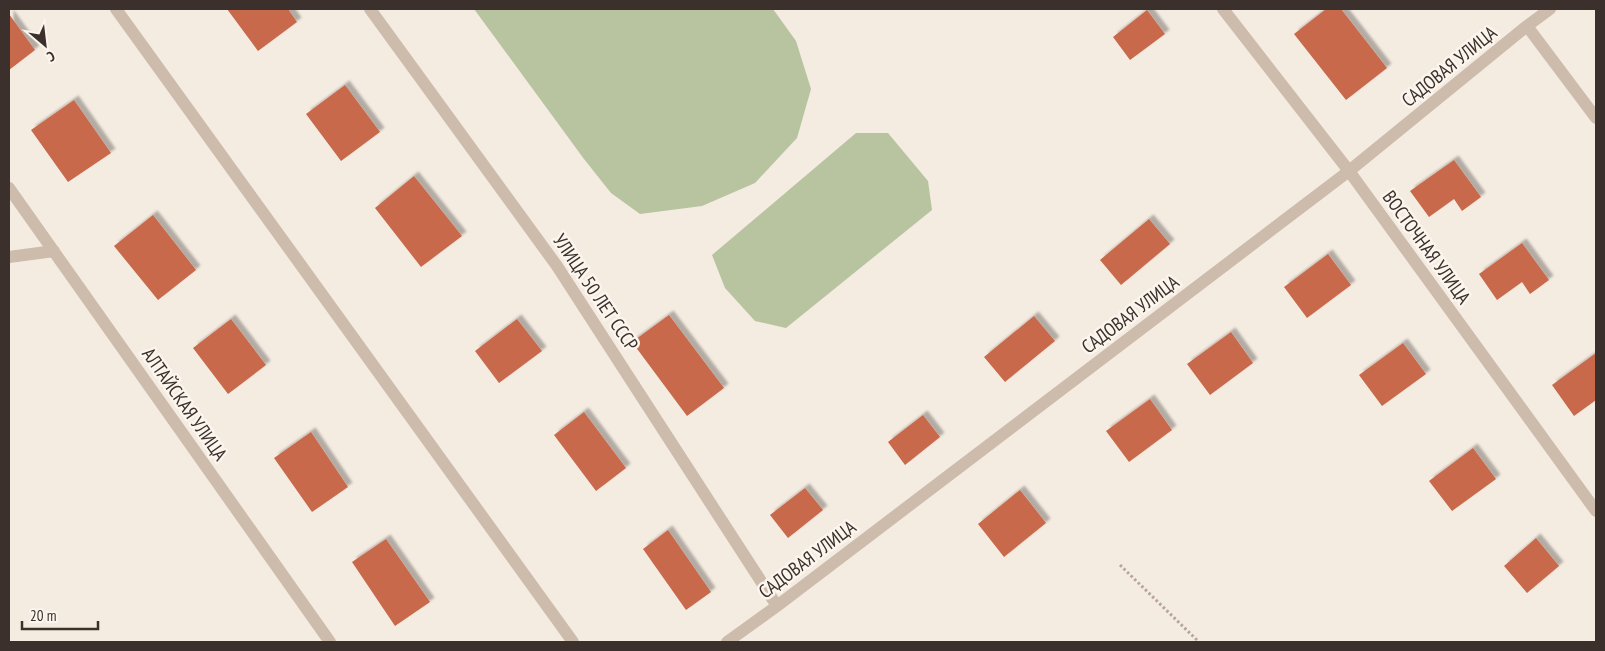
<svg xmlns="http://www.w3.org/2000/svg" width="1605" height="651" font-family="'PT Sans Narrow',sans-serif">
	<defs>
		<filter id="shadow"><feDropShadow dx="4.5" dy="-4.5" stdDeviation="1" flood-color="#0004"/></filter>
	</defs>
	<rect width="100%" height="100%" fill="#f4ebe1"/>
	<path fill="#b8c4a0" d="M474 9H773L796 41 811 89 797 138 755 183 702 206 640 214 611 193 584 159Z
		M856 133H888L928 181 932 210 786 328 755 321 725 288 712 255Z"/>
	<path fill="#c8694b" filter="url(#shadow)" d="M227 9H288L297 22 258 51Z
		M1326 9H1341L1387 68 1346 100 1294 34Z
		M1147 10 1165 34 1130 60 1113 37Z
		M9 14 35 50 9 70Z
		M345 85 380 132 341 161 306 114Z
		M74 100 111 153 68 182 31 130Z
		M1454 160 1481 197 1462 211 1454 199 1429 217 1410 191Z
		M414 176 462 236 421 267 375 208Z
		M153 215 196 270 158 300 114 246Z
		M1149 219 1170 244 1121 285 1100 260Z
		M1522 243 1549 280 1530 294 1522 282 1497 300 1479 274Z
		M1328 254 1351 285 1307 318 1284 287Z
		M669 315 724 388 687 416 632 342Z
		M1034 316 1055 341 1005 382 984 357Z
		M231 319 266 365 228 394 193 348Z
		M517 319 542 351 499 383 475 351Z
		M1231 332 1253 363 1210 395 1187 364Z
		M1403 343 1426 374 1382 406 1359 375Z
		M1596 353V400L1574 416 1552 385Z
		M1150 399 1172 430 1129 462 1106 431Z
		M584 412 626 468 596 491 554 435Z
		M923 415 940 437 905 465 888 442Z
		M311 432 348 487 312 512 274 458Z
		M1473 448 1496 479 1452 511 1429 481Z
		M805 488 823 510 788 538 770 515Z
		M1020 490 1046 523 1004 557 978 524Z
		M668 530 711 592 686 610 643 549Z
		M1536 538 1559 566 1527 593 1504 566Z
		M386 539 430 602 395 626 352 562Z"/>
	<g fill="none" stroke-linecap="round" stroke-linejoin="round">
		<path stroke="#b9a596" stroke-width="3" stroke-dasharray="2.5 2.5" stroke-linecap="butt" d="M1120 565 1199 642"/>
		<path stroke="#cdbbac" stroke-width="12" d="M116 9 573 642
			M370 9 557 266 777 606
			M1223 9 1349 171 1596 511
			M1527 26 1596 118
			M9 188 330 642
			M9 257 54 251
			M727 642 777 606 1349 171 1527 26 1550 9"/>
	</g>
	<g text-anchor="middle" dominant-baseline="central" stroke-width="5" stroke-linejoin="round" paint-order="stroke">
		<g font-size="19" fill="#3b302b" stroke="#fbf5ee">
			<text transform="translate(1449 66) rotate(-39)">САДОВАЯ УЛИЦА</text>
			<text transform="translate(1427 247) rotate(54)">ВОСТОЧНАЯ УЛИЦА</text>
			<text transform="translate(596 292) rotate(56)">УЛИЦА 50 ЛЕТ СССР</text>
			<text transform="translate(1130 314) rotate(-37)">САДОВАЯ УЛИЦА</text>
			<text transform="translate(185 404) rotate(55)">АЛТАЙСКАЯ УЛИЦА</text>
			<text transform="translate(807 559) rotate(-37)">САДОВАЯ УЛИЦА</text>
		</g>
	</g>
	<rect width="1605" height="651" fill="none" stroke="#3b302b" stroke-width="20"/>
	<g transform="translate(45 45) rotate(152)" stroke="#fbf5ee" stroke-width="4" paint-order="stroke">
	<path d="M0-4L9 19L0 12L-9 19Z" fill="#3b302b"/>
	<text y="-8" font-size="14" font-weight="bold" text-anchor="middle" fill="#3b302b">С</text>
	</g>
	<path d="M22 621v8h76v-8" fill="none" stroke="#3b302b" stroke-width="2.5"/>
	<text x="30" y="621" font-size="15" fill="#3b302b" stroke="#fbf5ee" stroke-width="4" paint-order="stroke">20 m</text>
</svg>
